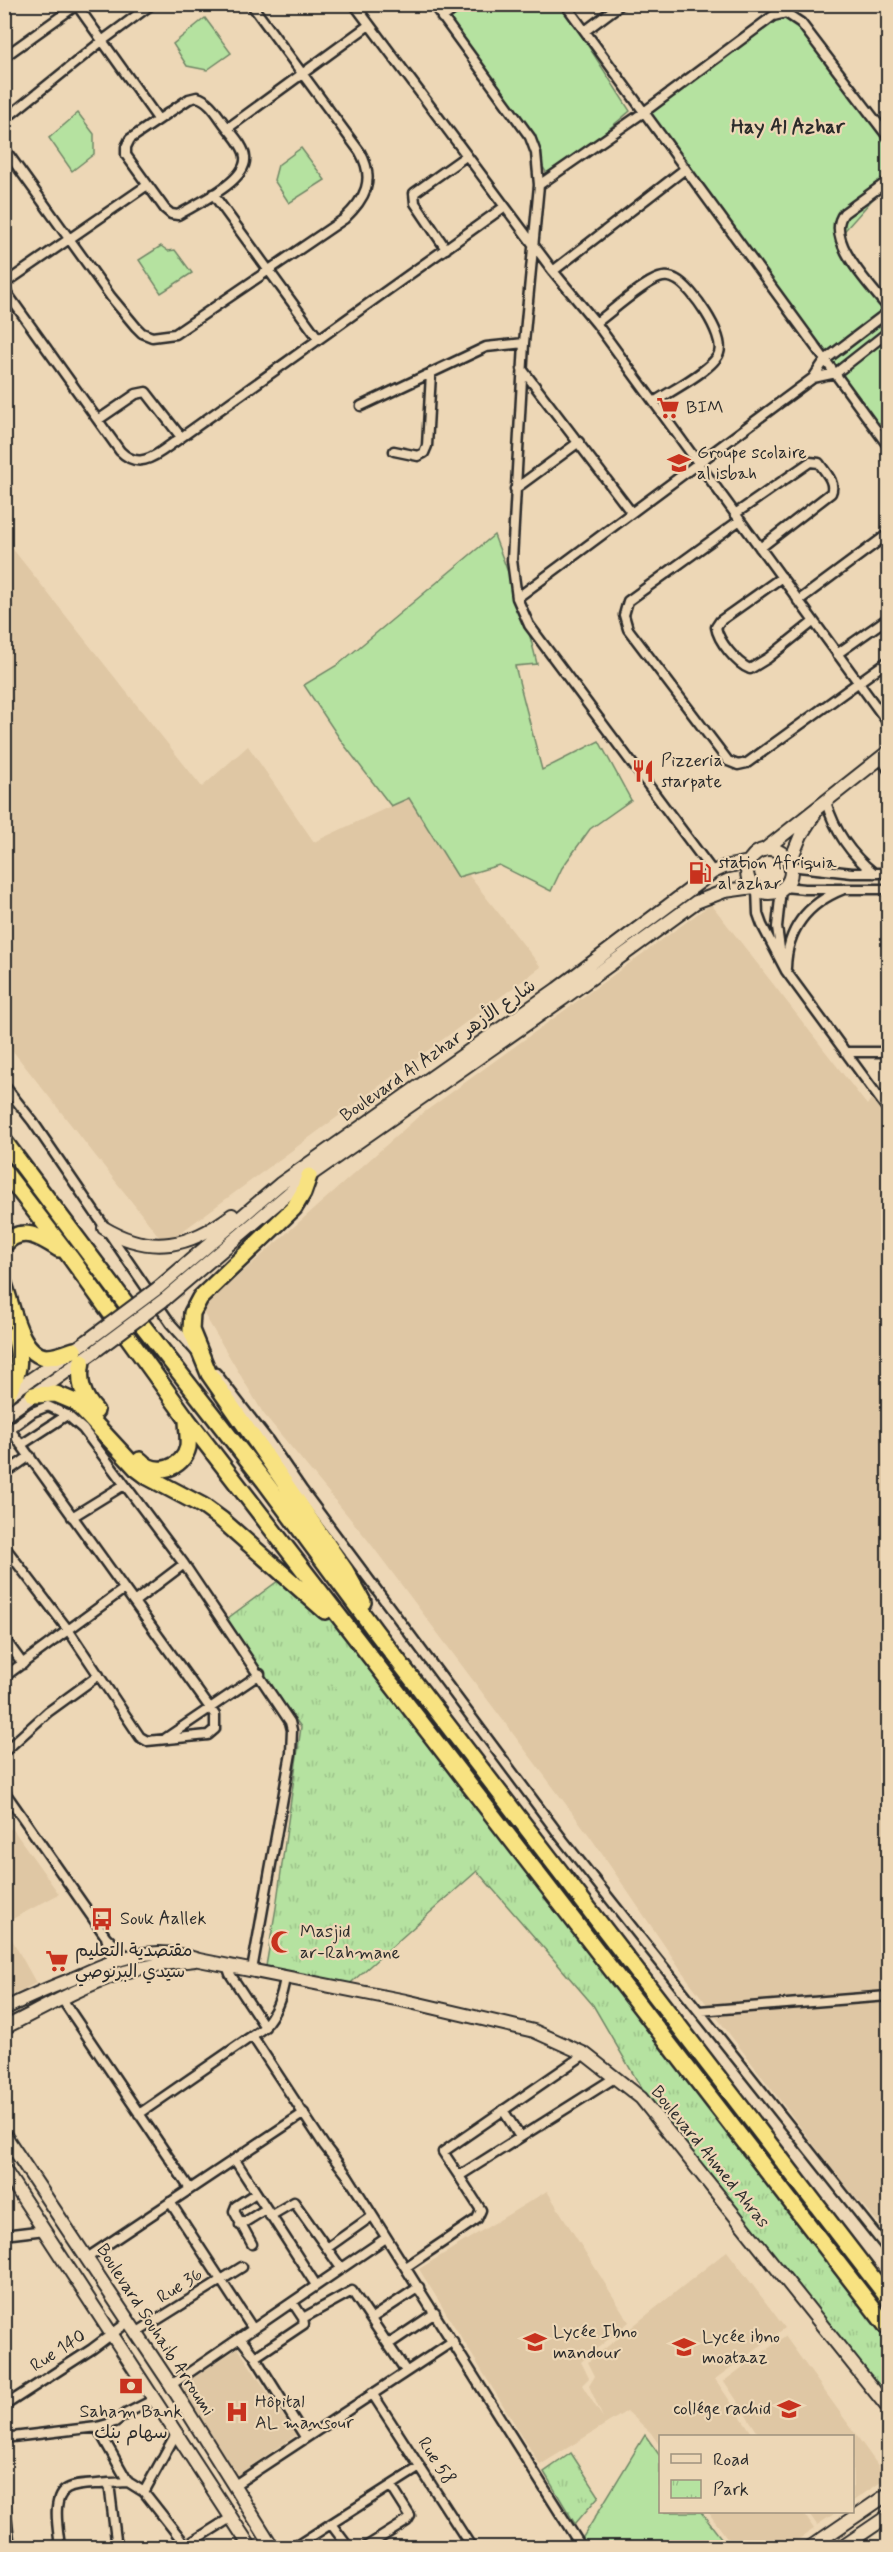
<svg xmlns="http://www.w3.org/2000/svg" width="893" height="2552" font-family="Mynerve,'Playpen Sans Arabic',sans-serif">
	<defs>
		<pattern id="park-tufts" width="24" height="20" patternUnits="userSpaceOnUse" patternTransform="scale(1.5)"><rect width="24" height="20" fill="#b5e2a0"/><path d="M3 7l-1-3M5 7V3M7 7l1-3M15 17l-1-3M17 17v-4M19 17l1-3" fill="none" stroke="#9cc28a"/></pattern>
	</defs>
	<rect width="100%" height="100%" fill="#edd7b6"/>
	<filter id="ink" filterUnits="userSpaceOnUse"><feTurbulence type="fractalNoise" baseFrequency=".0167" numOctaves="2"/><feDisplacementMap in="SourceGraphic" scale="12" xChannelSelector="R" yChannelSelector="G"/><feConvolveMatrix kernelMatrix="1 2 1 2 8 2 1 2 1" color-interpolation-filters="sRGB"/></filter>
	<g filter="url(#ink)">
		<path fill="#dfc7a4" d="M4 538 202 787 248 746 314 842 408 798 541 967 165 1244 5 1041Z
			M711 904 867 1105 888 1073V2233L846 2187 686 1977 589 1835 367 1539 263 1413 201 1309 419 1116Z
			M12 1828 59 1894 5 1923V1833Z
			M5 1927 36 1983 5 1999H4Z
			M547 2191 629 2322 581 2362 589 2378 582 2385 603 2418 589 2386 595 2376 588 2362 727 2251 785 2328 715 2379 754 2436H660V2446L651 2433 627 2411 540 2465 419 2269Z
			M785 2336 887 2478 853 2501 852 2436H760L724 2381Z
			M238 2348 296 2435 236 2476 178 2388Z
			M708 2512H803L814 2529 787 2547H734Z
			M808 2512H837L817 2525Z"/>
		<path fill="#b5e2a0" stroke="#708666" stroke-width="1.5" d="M466 5H562L630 111 550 179 531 146 442 21Z
			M791 7 888 144V182L839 237 888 314V452L825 366 856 338 825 360 643 113Z
			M205 18 231 53 207 70 187 66 173 44Z
			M78 113 94 134V154L72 171 49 138Z
			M301 148 325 180 289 203 274 180 278 165Z
			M161 246 168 251 175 250 192 273 161 293 139 260Z
			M494 535C510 578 527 619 537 664L515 666 542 770 599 741 631 800 590 829 562 868 551 891 499 865 458 877 409 798 391 806 342 742 304 685 339 664Z
			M645 2435 660 2456V2512H701L728 2547 583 2548 580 2542Z"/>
		<path fill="url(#park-tufts)" stroke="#708666" stroke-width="1.5" d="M286 1575 321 1607 433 1738 888 2328V2408L656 2113 593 2005 477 1871 345 1988 265 1972 276 1908 301 1727 224 1621Z
			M571 2453 599 2496 575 2524 544 2472Z"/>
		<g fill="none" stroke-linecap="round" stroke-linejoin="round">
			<g stroke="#2b2b2b" stroke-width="13">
				<path id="street" d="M76 4 158 119
					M354 4 553 271 596 323 888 723
					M433 4 530 137 536 153 539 185 524 343 512 560 517 598 529 625 713 872
					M565 4 888 446
					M4 8 9 4
					M442 18 461 4
					M585 31 621 4
					M4 57 78 4
					M197 97C210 100 218 116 226 126 232 134 244 146 245 157 248 181 196 204 178 215L171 214 165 209 126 155V147L130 139 189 99Z
					M4 120 102 41 152 4
					M228 128 369 25
					M4 148 111 297 136 327 142 333 152 337 175 334 344 219C365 199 376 180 360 152L251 4
					M888 181 844 213C823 239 872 287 888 308
					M539 185 644 112 773 16 786 13 801 23 888 137
					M213 194 318 338
					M446 249 415 203 414 193 466 156
					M553 271 685 169
					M4 284 146 186
					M4 289 120 451C134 465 146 462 162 451L504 207
					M596 323C611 312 643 283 659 278 665 276 672 277 677 280 692 288 725 335 719 353 714 369 669 392 654 402
					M522 369 631 512
					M813 378 836 373 888 332
					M361 406 486 347 524 343
					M98 420 136 394 146 392 181 437
					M394 451 418 456 424 453 427 446 431 373
					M515 489 579 442
					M735 514 810 462 819 463C825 472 836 482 831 493L760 548
					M740 520 628 601 624 615 628 629 728 761 738 765 747 763 888 661
					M782 577 720 621 716 627C718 641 737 664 750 669L768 658 813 622
					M517 598 813 378 825 360 888 312
					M798 601 888 534
					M837 654 888 618
					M881 759 888 769
					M826 802C835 832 850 854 874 873
					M790 866 852 873H888
					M784 887 805 889H888
					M757 889 758 914 762 925 786 971 888 1110
					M781 889 777 927 781 956
					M786 968C787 928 808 903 844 889
					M845 1052H888
					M4 1085 33 1122 171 1324 197 1353
					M216 1373 268 1440 303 1491 563 1840 888 2250
					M4 1421 215 1715V1729L208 1735 147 1741 140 1737 69 1631 4 1546
					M10 1429 33 1412 48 1406 67 1415 83 1429 184 1564 290 1722 292 1730 291 1753 252 1970
					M21 1445 67 1415
					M4 1474 30 1456
					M72 1517 124 1485
					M134 1602 184 1564
					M4 1638 23 1664
					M4 1677 124 1589
					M166 1738 260 1674
					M4 1752 48 1712 99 1675
					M4 1791 106 1937 126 1956
					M106 1937 112 1961
					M227 1965 230 1974 265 2027
					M62 1999 190 2189
					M699 2011 888 1996
					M253 2037 324 2145 347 2175 582 2548
					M503 2110 520 2137
					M139 2114 262 2029C276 2013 282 1998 285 1977
					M235 2160 316 2285
					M459 2176 443 2152 585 2054
					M170 2202 253 2329
					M270 2216 294 2202 341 2268
					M240 2225 266 2209
					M4 2235 45 2230
					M252 2244 234 2211 236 2206 256 2193
					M327 2248 372 2216
					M87 2258 304 2113
					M406 2267 477 2219 481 2210 459 2176 616 2077
					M303 2318 352 2291 406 2371
					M372 2318 419 2287
					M136 2333 242 2267
					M240 2338 255 2357 305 2437
					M389 2344 435 2313
					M255 2357 304 2324 303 2318 293 2303
					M171 2385 386 2238
					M372 2393 472 2548
					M4 2406 92 2349 128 2322
					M97 2427 128 2482 144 2492 188 2548
					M4 2438 97 2427 115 2422 127 2413 155 2399
					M233 2486 453 2341
					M144 2492 177 2432
					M4 2496 10 2548
					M331 2524 349 2548
					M184 2547 232 2517
					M60 2548C59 2532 50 2498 67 2489 78 2483 97 2485 109 2483
					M117 2548 109 2483 128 2482
					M293 2548 420 2467
					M364 2548 407 2521 410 2516 391 2486"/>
			</g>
			<g stroke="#2b2b2b" stroke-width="16">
				<path id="secondary" d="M747 871a22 22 0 1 1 44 0a22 22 0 1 1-44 0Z
					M764 850 888 752
					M789 864 801 835 815 813
					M104 1228C151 1256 190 1247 232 1215
					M158 1288 280 1184 557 989 713 872 724 867 749 862
					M165 1299 309 1176 564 998 696 902 725 891 754 887
					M5 1397 87 1341
					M4 1416 98 1349
					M4 2009C26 1998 49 1988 72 1979 116 1959 151 1943 199 1960L406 2001 534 2031 585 2054 641 2098 888 2408
					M4 2028C42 2009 78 1988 118 1974 143 1966 169 1963 195 1960
					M4 2134 171 2385 273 2548
					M4 2169 251 2548
					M809 2548 888 2494
					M841 2548 888 2516"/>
			</g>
			<g stroke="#2b2b2b" stroke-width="20">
				<path id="highway" d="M4 1141 143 1326 265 1482 376 1632 888 2298
					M4 1171 70 1257 187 1419 888 2328
					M309 1176 303 1193 294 1208 200 1298 192 1313 191 1330 209 1374 345 1570 363 1602
					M4 1245C21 1224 42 1238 59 1249
					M4 1284C12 1305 20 1356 47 1357 56 1357 66 1353 74 1350
					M82 1361C78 1381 82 1396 96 1411
					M33 1395 56 1394 75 1402 136 1468 148 1477 203 1506 222 1520 325 1611
					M6 1396C20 1375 22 1358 14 1334
					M140 1460C155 1477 183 1469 188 1447 189 1438 187 1428 187 1419"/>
			</g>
			<use href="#street" stroke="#edd7b6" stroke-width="8"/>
			<use href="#secondary" stroke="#edd7b6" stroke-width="12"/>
			<use href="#highway" stroke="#f8e281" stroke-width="15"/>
			<g stroke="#2b2b2b" stroke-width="16" stroke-linecap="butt">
				<path id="secondary-bridge" d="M87 1341 158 1288
					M98 1349 165 1299"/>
			</g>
			<use href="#secondary-bridge" stroke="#edd7b6" stroke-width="12"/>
		</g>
	</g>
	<defs>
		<g id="supermarket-bare" transform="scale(1.8)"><path d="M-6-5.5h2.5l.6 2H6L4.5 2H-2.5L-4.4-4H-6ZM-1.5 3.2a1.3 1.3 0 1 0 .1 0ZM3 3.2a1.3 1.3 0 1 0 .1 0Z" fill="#c8321e" stroke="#edd7b6" stroke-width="2.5" paint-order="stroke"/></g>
		<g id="school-bare" transform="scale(1.8)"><path d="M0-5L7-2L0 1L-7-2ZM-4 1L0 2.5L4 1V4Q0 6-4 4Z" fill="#c8321e" stroke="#edd7b6" stroke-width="2.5" paint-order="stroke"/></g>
		<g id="restaurant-bare" transform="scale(1.8)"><path d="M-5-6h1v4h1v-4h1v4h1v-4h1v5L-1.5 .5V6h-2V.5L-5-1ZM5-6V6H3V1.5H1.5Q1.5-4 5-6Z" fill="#c8321e" stroke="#edd7b6" stroke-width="2.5" paint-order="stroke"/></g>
		<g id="fuel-bare" transform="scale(1.8)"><path d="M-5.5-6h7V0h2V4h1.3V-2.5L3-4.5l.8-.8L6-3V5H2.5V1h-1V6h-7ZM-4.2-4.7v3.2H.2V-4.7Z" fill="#c8321e" stroke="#edd7b6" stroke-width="2.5" paint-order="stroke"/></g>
		<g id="bus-bare" transform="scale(1.8)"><path d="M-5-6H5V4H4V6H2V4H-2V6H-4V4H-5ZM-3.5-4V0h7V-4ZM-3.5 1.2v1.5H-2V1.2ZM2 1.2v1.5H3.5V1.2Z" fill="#c8321e" stroke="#edd7b6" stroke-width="2.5" paint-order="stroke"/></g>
		<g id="mosque-bare" transform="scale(1.8)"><path d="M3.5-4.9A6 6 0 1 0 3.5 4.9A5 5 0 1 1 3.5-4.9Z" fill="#c8321e" stroke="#edd7b6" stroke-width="2.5" paint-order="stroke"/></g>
		<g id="bank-bare" transform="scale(1.8)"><path d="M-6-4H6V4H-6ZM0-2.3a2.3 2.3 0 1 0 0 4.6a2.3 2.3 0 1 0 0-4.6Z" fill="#c8321e" stroke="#edd7b6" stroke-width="2.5" paint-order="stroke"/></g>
		<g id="hospital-bare" transform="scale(1.8)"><path d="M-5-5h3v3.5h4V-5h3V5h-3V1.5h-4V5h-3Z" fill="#c8321e" stroke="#edd7b6" stroke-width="2.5" paint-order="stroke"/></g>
	</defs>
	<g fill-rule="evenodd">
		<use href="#supermarket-bare" x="668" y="408"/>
		<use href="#school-bare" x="679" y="463"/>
		<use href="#restaurant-bare" x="643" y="771"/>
		<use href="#fuel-bare" x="700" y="873"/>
		<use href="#bus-bare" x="102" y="1919"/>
		<use href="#mosque-bare" x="282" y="1942"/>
		<use href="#supermarket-bare" x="57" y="1961"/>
		<use href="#school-bare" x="535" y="2342"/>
		<use href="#school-bare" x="684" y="2347"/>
		<use href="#bank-bare" x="131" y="2386"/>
		<use href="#school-bare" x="789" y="2409"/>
		<use href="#hospital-bare" x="237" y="2412"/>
	</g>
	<g text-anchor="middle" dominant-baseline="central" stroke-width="4.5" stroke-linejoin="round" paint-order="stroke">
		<g font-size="18" fill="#2b2b2b" stroke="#edd7b6" text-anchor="start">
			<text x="686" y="408">BIM</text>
			<text x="697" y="453">Groupe scolaire<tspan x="697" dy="21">al isbah</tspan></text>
			<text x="661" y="761">Pizzeria<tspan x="661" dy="21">starpate</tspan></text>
			<text x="718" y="863">station Afriquia<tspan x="718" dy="21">al azhar</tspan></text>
			<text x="120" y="1919">Souk Aallek</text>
			<text x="300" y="1932">Masjid<tspan x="300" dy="21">ar-Rahmane</tspan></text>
			<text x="75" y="1951">مقتصدية التعليم<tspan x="75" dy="21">سيدي البرنوصي</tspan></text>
			<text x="553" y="2332">Lycée Ibno<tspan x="553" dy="21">mandour</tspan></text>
			<text x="702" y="2337">Lycée ibno<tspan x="702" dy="21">moataaz</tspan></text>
			<text x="255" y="2402">Hôpital<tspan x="255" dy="21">AL mansour</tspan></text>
			<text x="771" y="2409" text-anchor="end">collége rachid</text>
			<text x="131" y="2412" text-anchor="middle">Saham Bank<tspan x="131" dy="21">سهام بنك</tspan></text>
		</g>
		<g font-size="18" fill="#2b2b2b" stroke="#edd7b6">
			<text transform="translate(438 1051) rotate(-35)">Boulevard Al Azhar شارع الأزهر</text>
			<text transform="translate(710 2157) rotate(51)">Boulevard Ahmed Ahras</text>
			<text transform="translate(180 2286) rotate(-32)">Rue 36</text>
			<text transform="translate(155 2330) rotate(57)">Boulevard Souhaib Arroumi</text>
			<text transform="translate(58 2351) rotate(-33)">Rue 140</text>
			<text transform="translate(436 2461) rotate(57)">Rue 58</text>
		</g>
		<g font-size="20" font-weight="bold" fill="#2b2b2b" stroke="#edd7b6">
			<text x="788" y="127">Hay Al Azhar</text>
		</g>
	</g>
	<rect width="893" height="2552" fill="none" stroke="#edd7b6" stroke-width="24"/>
	<rect x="12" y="12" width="869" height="2528" fill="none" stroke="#2b2b2b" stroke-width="2" filter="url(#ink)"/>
	<rect x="659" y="2435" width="195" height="78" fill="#edd7b6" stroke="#9f927e" stroke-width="1.5"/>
	<rect x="671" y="2454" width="30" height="9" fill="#edd7b6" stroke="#9f927e" stroke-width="1.5"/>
	<text x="713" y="2465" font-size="18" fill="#2b2b2b">Road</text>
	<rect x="671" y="2480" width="30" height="18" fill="url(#park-tufts)" stroke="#9f927e" stroke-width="1.5"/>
	<text x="713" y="2495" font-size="18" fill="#2b2b2b">Park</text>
</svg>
